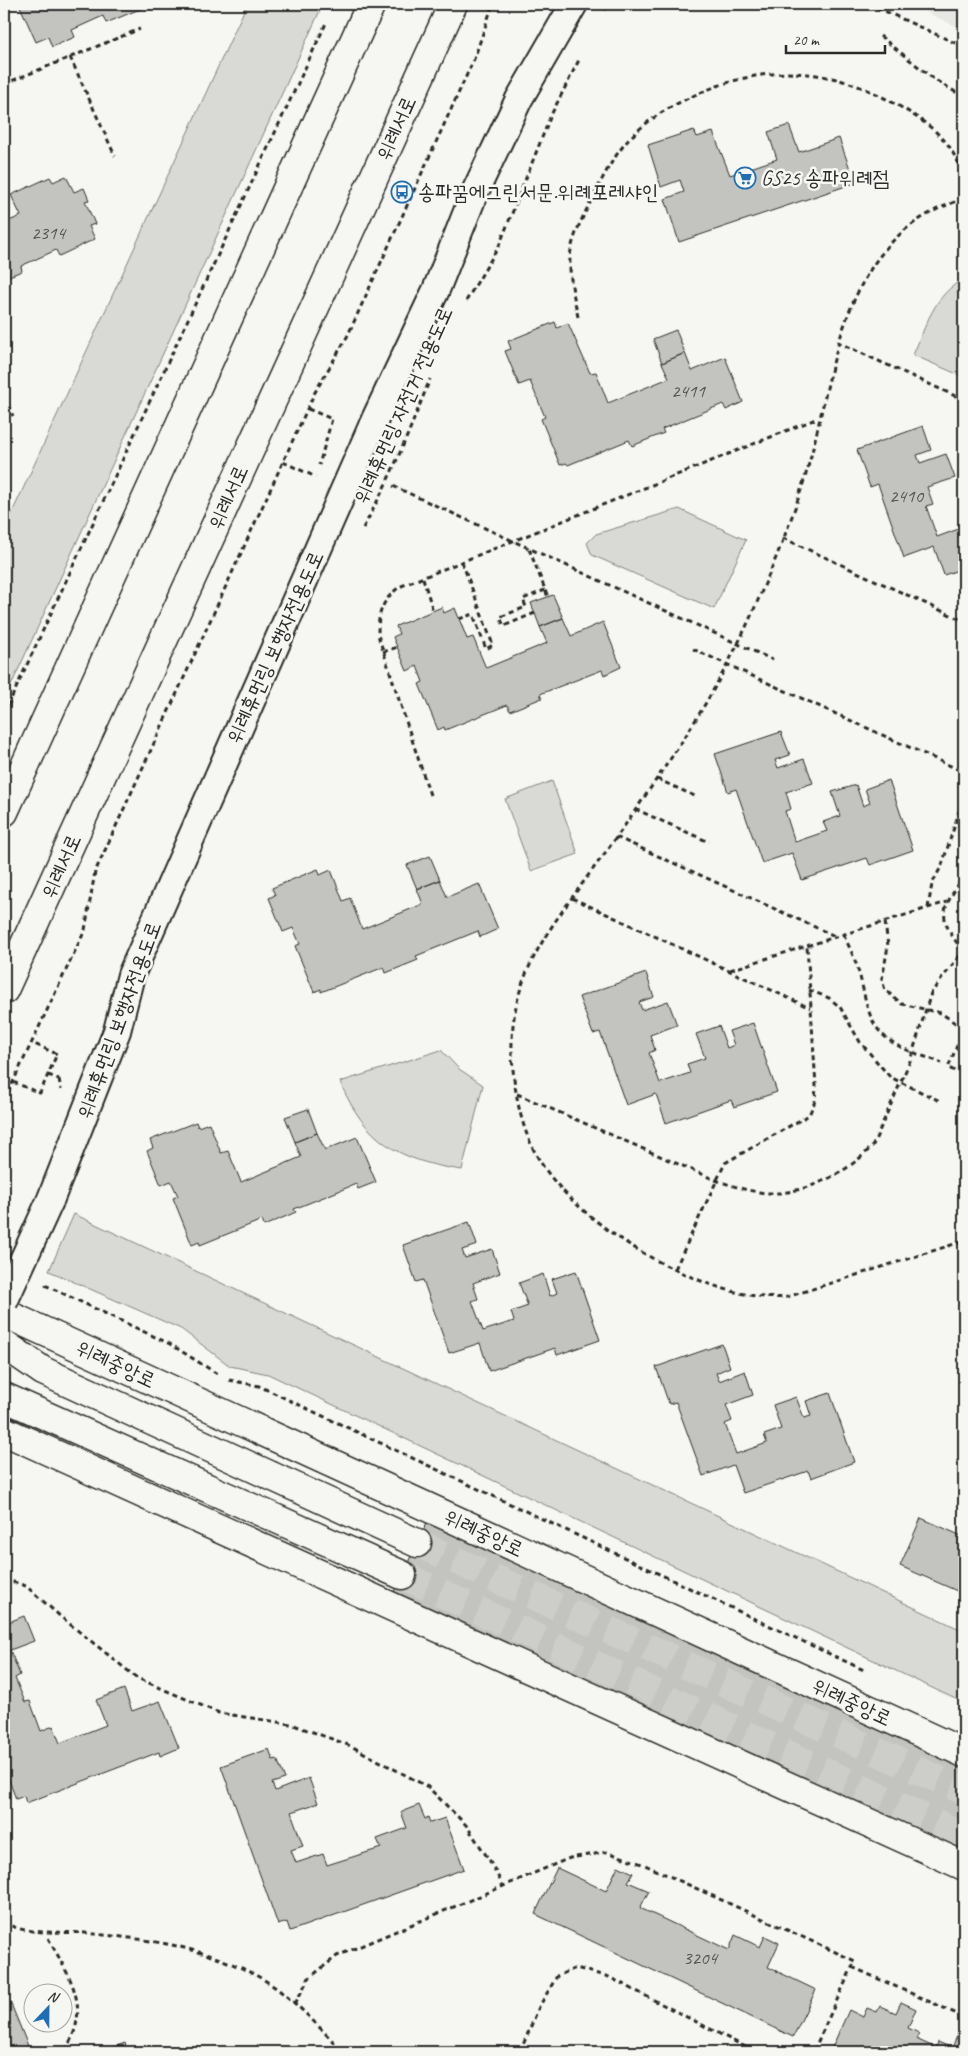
<svg xmlns="http://www.w3.org/2000/svg" width="968" height="2056" font-family="Caveat,'Poor Story',sans-serif">
	<rect width="100%" height="100%" fill="#f6f6f2"/>
	<filter id="ink" filterUnits="userSpaceOnUse"><feTurbulence type="fractalNoise" baseFrequency=".02" numOctaves="2"/><feDisplacementMap in="SourceGraphic" scale="10" xChannelSelector="R" yChannelSelector="G"/><feConvolveMatrix kernelMatrix="1 2 1 2 8 2 1 2 1" color-interpolation-filters="sRGB"/></filter>
	<g filter="url(#ink)">
		<path fill="#e7e7e3" d="M909 4H964V30Z"/>
		<path fill="#d9d9d5" stroke="#828280" d="M247 4H323L4 701V530Z
			M964 279V377L913 355C926 326 934 294 964 279Z
			M679 509 746 540 714 609 592 555 587 543 596 534Z
			M552 781 578 854 531 871 505 799Z
			M441 1050 459 1069 483 1085 462 1170C399 1161 365 1141 340 1082Z
			M74 1214 964 1631V1703L268 1374 230 1366 181 1329 49 1271Z"/>
		<path fill="#c3c3c0" stroke="#2b2b2b" d="M19 4H152L106 23 103 16 72 30 75 37 52 47 48 37 36 42Z
			M789 125 799 152 839 138 855 183 679 242 665 199 684 192 680 180 661 187 648 145 694 130 697 137 713 132 730 175 777 159 768 132Z
			M66 176 74 192 84 188 89 200 85 201 95 224 89 226 95 239 59 256 56 250 21 266 22 271 4 278V223L21 216 11 195 50 177 53 182Z
			M555 322 557 328 568 323 590 373 596 372 608 403 669 378 662 363 685 353 692 371 725 357 743 402 726 410 723 404 662 429 664 433 632 446 629 440 568 465 566 463 560 465 541 419 545 417 530 381 519 385 505 351 511 349 508 341Z
			M676 330 685 353 662 363 653 339Z
			M923 426 931 450 917 455 920 463 946 454 955 478 927 487 933 504 926 506 937 537 964 527V568L944 575 934 547 904 558 878 484 870 487 857 450Z
			M553 595 563 618 540 627 531 603Z
			M442 607 444 613 455 608 467 639 473 637 486 668 547 643 540 627 563 618 571 636 603 622 621 667 604 675 602 670 540 694 542 698 510 711 507 705 445 730 444 727 438 730 419 684 423 682 417 666 407 671 393 637 399 634 396 626Z
			M781 732 790 755 775 760 778 768 804 759 813 783 786 792 791 809 785 811 795 842 827 831 823 822 840 816 832 792 856 785 863 806 870 803 865 789 889 780 913 850 870 865 867 858 802 880 792 853 762 863 736 789 728 792 715 754Z
			M430 856 440 880 417 889 407 865Z
			M318 869 320 875 331 870 343 901 350 898 362 929 423 904 417 889 440 880 447 897 479 884 498 929 480 937 478 931 416 956 418 960 386 973 384 967 321 992V989L314 992 295 946 300 944 293 928 283 932 269 898 275 895 272 888Z
			M646 973 654 997 639 1002 642 1010 668 1001 677 1025 650 1035 655 1050 649 1053 660 1083 690 1073 687 1064 705 1058 696 1034 719 1026 727 1048 734 1045 729 1031 753 1023 777 1092 734 1107 731 1100 666 1123 656 1094 626 1105 600 1032 593 1034 579 997Z
			M308 1109 317 1133 295 1142 285 1117Z
			M196 1122 198 1127 209 1123 221 1153 228 1151 241 1182 301 1157 295 1142 317 1133 325 1150 357 1137 376 1182 358 1189 356 1184 294 1209 296 1212 264 1226 262 1220 200 1245 199 1242 192 1245 173 1198 178 1196 171 1181 161 1185 147 1151 153 1148 150 1140Z
			M469 1222 477 1245 462 1250 465 1258 492 1249 500 1273 473 1283 478 1299 472 1301 483 1331 514 1321 511 1312 528 1306 519 1283 543 1274 550 1296 557 1293 552 1279 576 1271 600 1340 557 1355 555 1348 489 1371 480 1343 449 1353 423 1280 416 1282 403 1245Z
			M722 1344 730 1367 716 1373 719 1381 745 1371 753 1395 726 1405 732 1421 725 1424 736 1454 767 1443 764 1435 781 1429 773 1405 796 1397 804 1418 811 1416 806 1401 830 1393 854 1462 811 1478 808 1471 743 1493 733 1465 703 1476 676 1402 669 1404 656 1367Z
			M430 1516 964 1765V1859L393 1594Z
			M921 1518 964 1537V1594L900 1566Z
			M24 1616 34 1641 10 1650 20 1675 15 1678 25 1702 30 1701 41 1731 53 1726 60 1743 106 1725 96 1700 124 1689 132 1711 160 1701 179 1748 160 1756 159 1752 26 1803 24 1796 16 1799 4 1767V1762L9 1759 4 1749V1624Z
			M269 1749 273 1760 277 1759 285 1779 272 1783 275 1791 309 1778 318 1803 291 1812 303 1846 291 1850 296 1863 323 1854 327 1865 381 1848 377 1839 407 1828 401 1812 419 1805 425 1819 428 1817 430 1823 445 1818 464 1869 290 1931 287 1922 278 1925 221 1766Z
			M618 1866 633 1873 628 1882 649 1891 640 1908 729 1950 735 1935 760 1947 765 1936 779 1943 768 1967 816 1990 793 2037 535 1914 557 1868 606 1891Z
			M9 1999 28 2046 12 2052 8 2050 4 2052V2001Z
			M901 2002 916 2009 908 2028 919 2033 916 2039 936 2048 938 2042 952 2048 960 2029 964 2030V2052H830L849 2010 863 2017 867 2008 877 2012 880 2006 896 2013Z
			M125 2043 128 2052H100Z"/>
		<g fill="none" stroke-linecap="round" stroke-linejoin="round">
			<path stroke="#cdcdca" stroke-width="28" stroke-dasharray="28 14" stroke-linecap="butt" d="M417 1543 964 1791
				M402 1575 964 1836"/>
			<g stroke="#2b2b2b" stroke-width="30">
				<path id="street" d="M50 1201 117 1031 131 975 376 417 436 290 474 194 519 99 574 4"/>
			</g>
			<g stroke="#2b2b2b" stroke-width="31">
				<path id="secondary" d="M4 1313 964 1753
					M4 1344 43 1371 417 1543
					M4 1397 402 1575
					M4 1431 964 1866"/>
			</g>
			<g stroke="#2b2b2b" stroke-width="31">
				<path id="primary" d="M4 812 371 4
					M4 990 453 4"/>
			</g>
			<path stroke="#2b2b2b" stroke-width="3" stroke-dasharray="5 4" stroke-linecap="butt" d="M869 4 964 47
				M605 10 608 4
				M880 36 935 80 964 97
				M70 57 115 156
				M4 84 140 29
				M964 199C849 234 838 347 813 448 801 497 781 547 761 593 734 658 698 720 658 777 637 808 616 839 593 869 537 945 499 992 516 1092 526 1154 552 1186 600 1224 644 1259 730 1303 787 1297L964 1241
				M466 301 499 246 551 115 580 58
				M578 317C574 297 569 277 570 257 572 236 584 215 593 197 602 179 611 161 624 145 641 124 666 108 691 97 758 65 824 64 890 101 910 112 943 132 953 153 958 162 961 172 964 182
				M837 342 964 400
				M4 397 13 416
				M308 409 332 419 319 465
				M283 462 316 477
				M393 486 773 660
				M363 528C390 480 410 430 430 379
				M783 538 964 621
				M529 549 548 597
				M423 578 433 611
				M535 613 504 626 500 617 526 607 523 599 545 590
				M459 619 473 614 486 649 493 645 462 562
				M693 649 964 772
				M383 652 397 647
				M4 714 327 21
				M657 779 697 797
				M430 795 378 635C378 612 382 601 399 587L818 418
				M635 809 709 842
				M616 837 837 937
				M572 898 810 1008
				M928 908 932 884 942 865 964 796
				M885 922 888 946 882 980 885 990 902 1004 941 1013 958 1025
				M844 935C848 945 854 956 857 967 865 989 865 1018 883 1035 899 1050 922 1055 942 1063
				M963 951C936 916 941 911 964 876
				M730 970 947 902
				M809 990 829 998 840 1007 860 1042 890 1077 942 1102
				M964 1028 948 1068 960 1073 964 1064
				M48 1075 59 1079
				M59 1079 61 1090
				M13 1082 40 1093 57 1054 32 1043
				M517 1094 715 1180C734 1186 752 1193 771 1193 806 1194 851 1171 873 1145L910 1061 931 993 963 951
				M4 1101 85 930 95 872 314 394 347 337 474 59 493 4
				M964 1102V1105
				M675 1269 725 1163 809 1115 815 1101 816 1086 807 946
				M45 1285 170 1344 219 1375
				M229 1380 259 1386 866 1671
				M4 1579 26 1586 61 1617 137 1678 219 1713 291 1724 351 1746 428 1787 466 1825 490 1861 503 1886
				M4 1921C20 1936 63 1931 85 1933 114 1936 144 1939 172 1945 208 1953 251 1968 280 1991 303 2009 323 2031 343 2052
				M48 1938C70 1978 93 2008 64 2052
				M852 1967 964 2017
				M295 2004 308 1979 337 1956 570 1858 607 1852 645 1865 855 1961 813 2052
				M520 2052 539 2007 557 1976 576 1968 609 1977 755 2052"/>
			<use href="#street" stroke="#f6f6f2" stroke-width="26"/>
			<use href="#secondary" stroke="#f6f6f2" stroke-width="28"/>
			<use href="#primary" stroke="#f6f6f2" stroke-width="28"/>
			<g stroke="#2b2b2b" stroke-width="30" stroke-linecap="butt">
				<path id="street-bridge" d="M4 1302 50 1201"/>
			</g>
			<use href="#street-bridge" stroke="#f6f6f2" stroke-width="26"/>
		</g>
	</g>
	<defs>
		<g id="supermarket-ring" transform="scale(1.125)"><circle r="9.5" fill="#f6f6f2" stroke="#1f6fb2" stroke-width="1.5"/><path d="M-6-5.5h2.5l.6 2H6L4.5 2H-2.5L-4.4-4H-6ZM-1.5 3.2a1.3 1.3 0 1 0 .1 0ZM3 3.2a1.3 1.3 0 1 0 .1 0Z" fill="#1f6fb2"/></g>
		<g id="bus-ring" transform="scale(1.125)"><circle r="9.5" fill="#f6f6f2" stroke="#1f6fb2" stroke-width="1.5"/><path d="M-5-6H5V4H4V6H2V4H-2V6H-4V4H-5ZM-3.5-4V0h7V-4ZM-3.5 1.2v1.5H-2V1.2ZM2 1.2v1.5H3.5V1.2Z" fill="#1f6fb2"/></g>
	</defs>
	<g fill-rule="evenodd">
		<use href="#supermarket-ring" x="745" y="178"/>
		<use href="#bus-ring" x="402" y="192"/>
	</g>
	<g text-anchor="middle" dominant-baseline="central" stroke-width="5" stroke-linejoin="round" paint-order="stroke">
		<g font-size="19" fill="#515150">
			<text x="48" y="233">2314</text>
			<text x="688" y="391">2411</text>
			<text x="906" y="496">2410</text>
			<text x="700" y="1958">3204</text>
		</g>
		<g font-size="21" fill="#2b2b2b" stroke="#f6f6f2">
			<text transform="translate(396 128) rotate(-66)">위례서로</text>
			<text transform="translate(403 405) rotate(-66)">위례휴먼링 자전거 전용도로</text>
			<text transform="translate(228 497) rotate(-66)">위례서로</text>
			<text transform="translate(275 647) rotate(-66)">위례휴먼링 보행자전용도로</text>
			<text transform="translate(61 866) rotate(-66)">위례서로</text>
			<text transform="translate(119 1020) rotate(-70)">위례휴먼링 보행자전용도로</text>
			<text transform="translate(116 1364) rotate(25)">위례중앙로</text>
			<text transform="translate(484 1533) rotate(25)">위례중앙로</text>
			<text transform="translate(852 1702) rotate(25)">위례중앙로</text>
		</g>
		<g font-size="21" fill="#2b2b2b" stroke="#f6f6f2" text-anchor="start">
			<text x="761" y="178">GS25 송파위례점</text>
			<text x="418" y="192">송파꿈에그린서문.위례포레샤인</text>
		</g>
	</g>
	<rect width="968" height="2056" fill="none" stroke="#f6f6f2" stroke-width="20"/>
	<rect x="10" y="10" width="948" height="2036" fill="none" stroke="#2b2b2b" stroke-width="2" filter="url(#ink)"/>
	<g transform="translate(48 2008) rotate(22)"><circle r="24" fill="#f6f6f2" stroke="#a5a5a2"/>
	<path d="M0-4L9 19L0 12L-9 19Z" fill="#1f6fb2"/>
	<text y="-8" font-size="14" font-weight="bold" text-anchor="middle" fill="#2b2b2b">N</text>
	</g>
	<path d="M786 45v8h99v-8" fill="none" stroke="#2b2b2b" stroke-width="2.5"/>
	<text x="793" y="45" font-size="15" fill="#2b2b2b" stroke="#f6f6f2" stroke-width="4" paint-order="stroke">20 m</text>
</svg>
